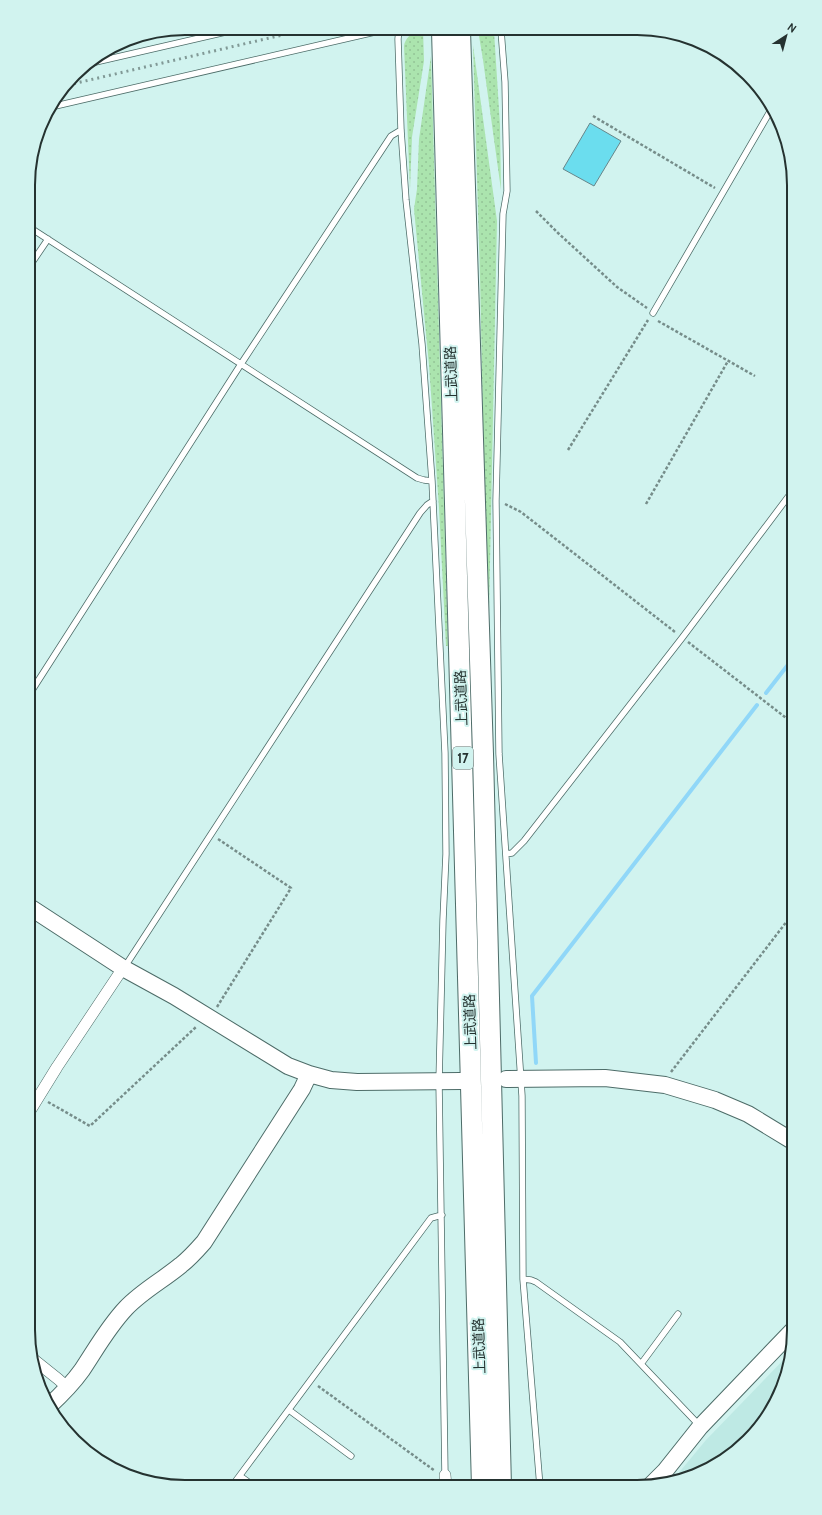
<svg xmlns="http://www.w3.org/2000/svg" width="822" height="1515" font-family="Cabin,'Noto Sans JP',sans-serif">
	<defs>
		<pattern id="grass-dots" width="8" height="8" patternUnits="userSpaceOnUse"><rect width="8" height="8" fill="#abe4ae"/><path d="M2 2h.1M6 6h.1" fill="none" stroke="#93c496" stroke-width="1.8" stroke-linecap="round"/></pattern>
	</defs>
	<rect width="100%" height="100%" fill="#d1f3ef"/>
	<path fill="#bee9e4" d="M791 1352 782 1390 761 1426 732 1455 687 1479 672 1481 706 1440Z"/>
	<path fill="url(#grass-dots)" d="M420 29H423L424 61 412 137 410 189 404 46C405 38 412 32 420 29Z
		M478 30H494V31L500 125 501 190 483 60Z
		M473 45 497 221 488 662 480 277Z
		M431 56 448 646H446L439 508 429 365 414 209 417 189 419 139Z"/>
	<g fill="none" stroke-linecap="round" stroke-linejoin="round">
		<path stroke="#90d7f8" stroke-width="4" d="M766 693 794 657
			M536 1063 532 996 757 705"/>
	</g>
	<path fill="#6bddee" stroke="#67868a" d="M590 123 621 141 594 186 563 169Z"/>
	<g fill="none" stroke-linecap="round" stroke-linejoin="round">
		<g stroke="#4d6c68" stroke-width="7">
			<path id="lane" d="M399 29 398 39 401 130 406 200 422 344 432 481 445 753 446 854 443 920 439 1082 445 1475
				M501 30 505 82 506 136 507 191 503 214 496 501 499 754 522 1096 523 1279 540 1487
				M87 64 243 28
				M51 107 388 29
				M29 227 417 478 424 480 432 481
				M29 267 48 239
				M653 313 772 108
				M29 695 241 364 391 136 401 130
				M506 854 512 853 524 841 682 638 794 489
				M124 968 420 513 427 505 433 501
				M523 1279 531 1280 536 1282 620 1342 699 1425
				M641 1364 678 1314
				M289 1410 351 1456
				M240 1476 254 1486
				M232 1486 431 1218 442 1215"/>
		</g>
		<g stroke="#4d6c68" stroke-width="12">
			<path id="street" d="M28 1114 57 1067 123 968
				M33 1359 58 1379 68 1388
				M445 1475 446 1486"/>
		</g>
		<g stroke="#4d6c68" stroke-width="18">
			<path id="secondary" d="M28 906 123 968 174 996 288 1066 309 1074 331 1080 357 1082 461 1081
				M506 1079 605 1078 665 1085 715 1100 748 1114 794 1142
				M49 1406C61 1395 72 1384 82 1370 96 1349 108 1327 126 1308 142 1291 163 1280 181 1265 190 1258 197 1250 204 1242L302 1089 309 1074
				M651 1485 665 1471 700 1427 794 1329"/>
		</g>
		<g stroke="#4d6c68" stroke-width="22">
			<path id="highway" d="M442 30 482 1487
				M460 30 483 754 501 1487"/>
		</g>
		<path stroke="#768d8a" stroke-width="2.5" stroke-dasharray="3 2" stroke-linecap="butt" d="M687 38 741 68
			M593 116 715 188
			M536 211 558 233 617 287 647 308
			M658 321 755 376
			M568 450 648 320
			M505 504 521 512 675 632
			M646 504 728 361
			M688 642 794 724
			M217 1007 291 888 218 839
			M671 1072 794 912
			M48 1102 90 1126 196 1027
			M318 1386 435 1471"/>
		<use href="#lane" stroke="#fff" stroke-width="5.5"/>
		<use href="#street" stroke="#fff" stroke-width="11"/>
		<use href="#secondary" stroke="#fff" stroke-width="16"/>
		<use href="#highway" stroke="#fff" stroke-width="20"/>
		<path stroke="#819996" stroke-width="3" stroke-dasharray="2 4" stroke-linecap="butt" d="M68 85 308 29"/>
	</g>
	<g text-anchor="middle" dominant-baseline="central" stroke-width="4" stroke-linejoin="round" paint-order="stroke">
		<rect fill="#d1f3ef" stroke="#596c69" stroke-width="1" x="453" y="747" width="20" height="22" rx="3"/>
		<g font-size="13" font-weight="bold" fill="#253230">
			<text x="463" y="758">17</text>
		</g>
		<g font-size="14" fill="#253230" stroke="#d1f3ef">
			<text transform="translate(451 374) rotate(-92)">上武道路</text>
			<text transform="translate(461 698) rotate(-92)">上武道路</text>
			<text transform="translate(470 1022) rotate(-92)">上武道路</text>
			<text transform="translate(479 1346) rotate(-92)">上武道路</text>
		</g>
	</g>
	<path d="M0 0H822V1515H0ZM185 35H637A150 150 0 0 1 787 185V1330A150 150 0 0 1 637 1480H185A150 150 0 0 1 35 1330V185A150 150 0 0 1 185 35Z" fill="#d1f3ef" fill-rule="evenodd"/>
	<path fill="none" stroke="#253230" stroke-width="2" d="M185 35H637A150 150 0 0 1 787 185V1330A150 150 0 0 1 637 1480H185A150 150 0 0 1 35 1330V185A150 150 0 0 1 185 35Z"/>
	<g transform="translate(786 36) rotate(36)" stroke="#d1f3ef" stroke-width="3" paint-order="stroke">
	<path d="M0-3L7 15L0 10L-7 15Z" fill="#253230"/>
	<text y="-6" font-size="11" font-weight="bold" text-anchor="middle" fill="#253230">N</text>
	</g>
</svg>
